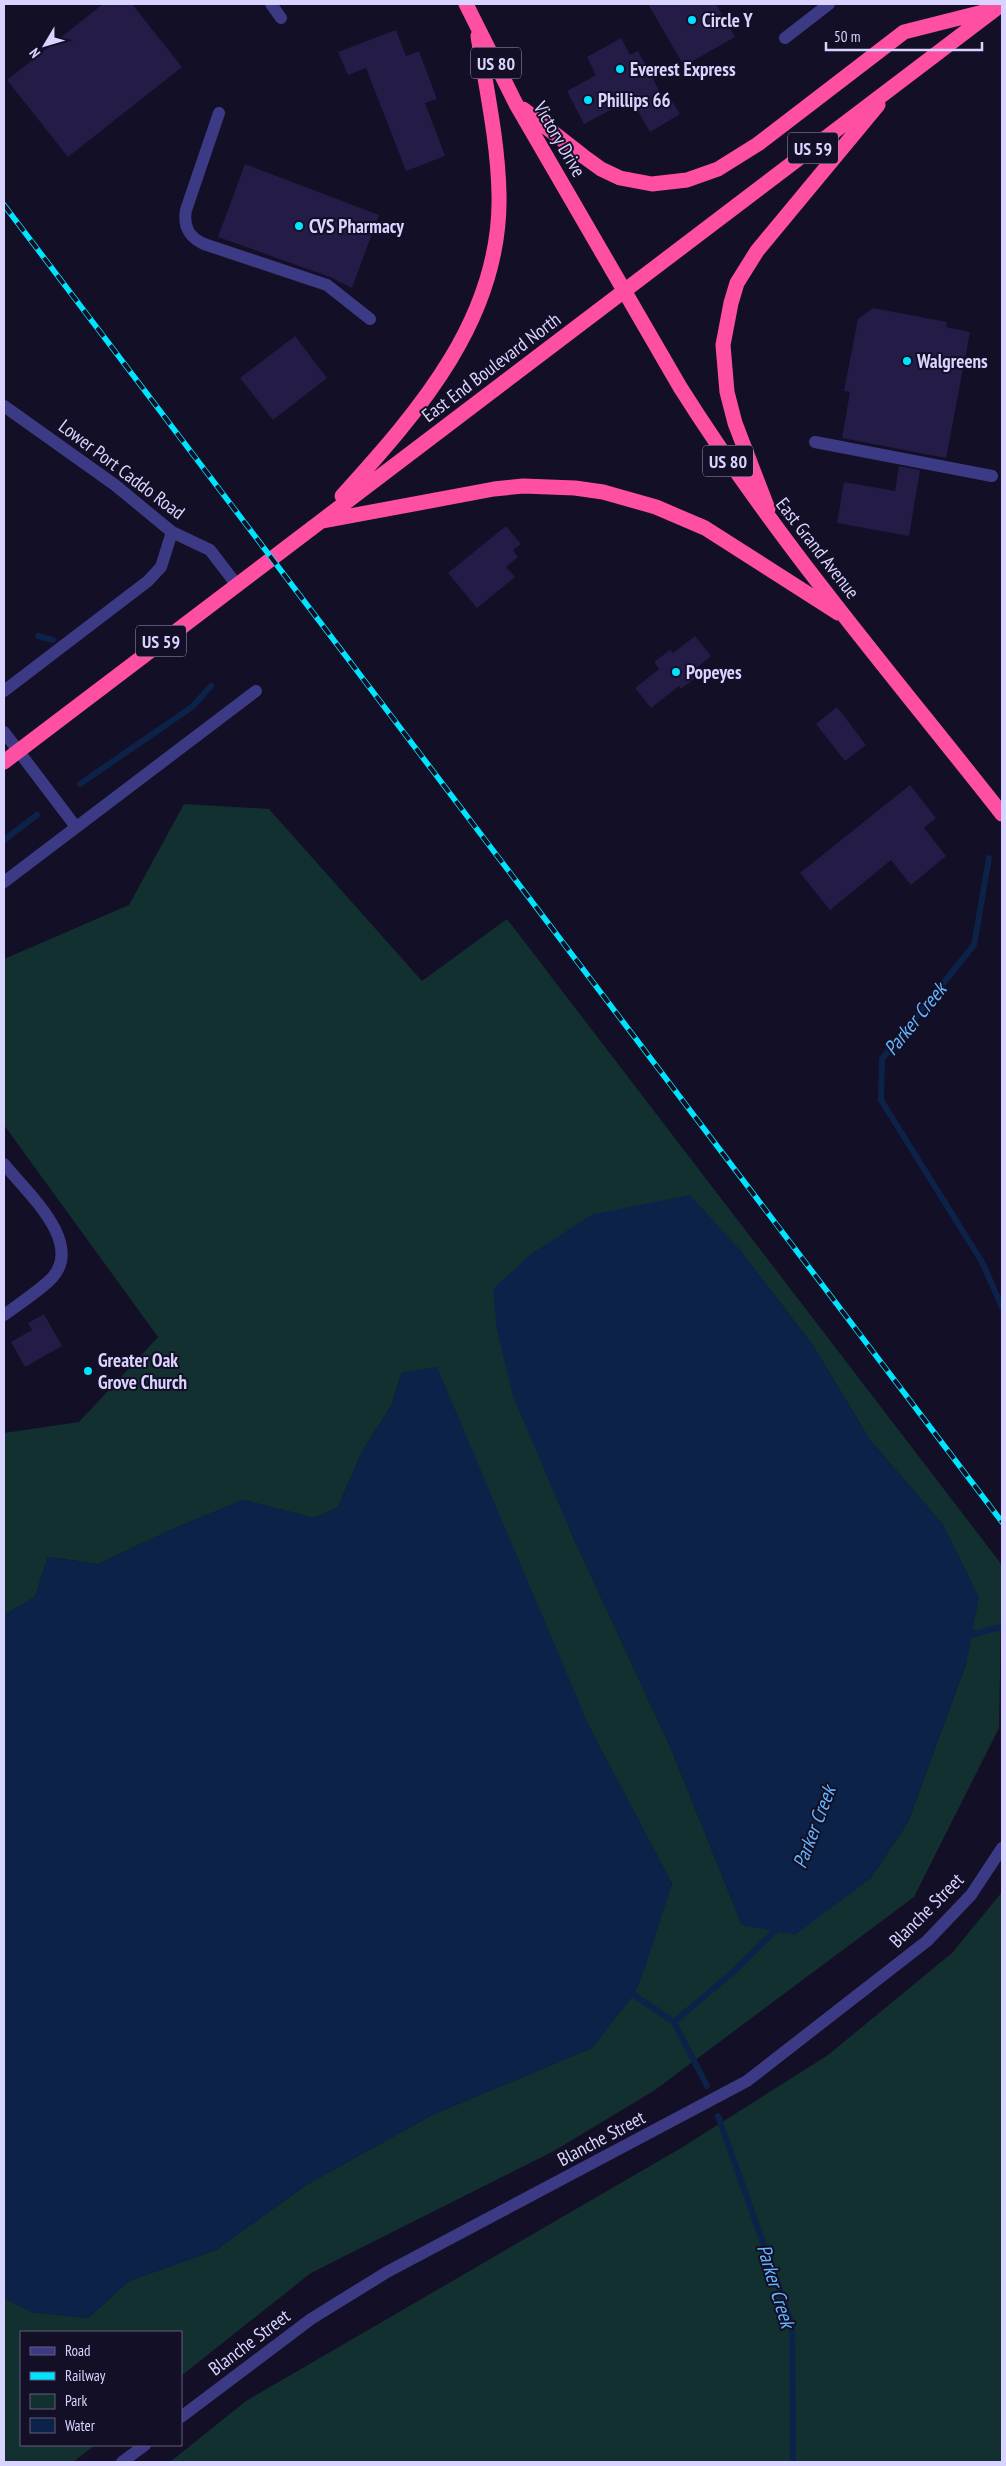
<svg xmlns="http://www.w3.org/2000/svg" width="1006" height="2466" font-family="'PT Sans Narrow',sans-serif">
	<rect width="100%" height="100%" fill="#130f26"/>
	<path fill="#12302f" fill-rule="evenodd" d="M184 804 269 809 422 981 507 919 1002 1565 999 1728 914 1897 655 2090 554 2151 311 2273 181 2376V2332H21V2445H95L73 2462H4V2298L32 2312 88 2318 129 2281 216 2250 306 2185 432 2115 592 2048 672 1884 402 1372 391 1406 362 1452 338 1507 315 1518 243 1500 175 1528 98 1564 48 1557 35 1597 4 1615V1433L79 1422 158 1337 4 1125V959L129 905ZM740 1250 814 1347 870 1440 944 1526 967 1661 908 1822 870 1879 742 1925 672 1751 568 1526Z
		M1002 1892V2462H170L246 2401 681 2148 828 2055 952 1953Z"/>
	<path fill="#0c2248" d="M690 1195 740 1250 814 1347 870 1440 944 1526 979 1597 967 1661 908 1822 870 1879 795 1935 742 1925 672 1751 568 1526 513 1396 497 1330 493 1289 531 1254 593 1214Z
		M437 1367 589 1726 672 1884 645 1968 634 1995 592 2048 432 2115 306 2185 216 2250 129 2281 88 2318 32 2312 4 2298V1615L35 1597 48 1557 98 1564 175 1528 243 1500 315 1518 338 1507 362 1452 391 1406 402 1372Z"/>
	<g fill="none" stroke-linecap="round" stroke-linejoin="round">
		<path stroke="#0c2248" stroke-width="6" d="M38 636 53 640
			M80 784 192 707 211 686
			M4 840 37 815
			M989 858 974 945 882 1059 881 1100 982 1262 1002 1307
			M965 1636 1002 1627
			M634 1995 674 2022
			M707 2086 674 2022 733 1972 775 1931 777 1925
			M718 2116 792 2324 793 2462"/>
	</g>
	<path fill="#241b47" d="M103 4H132L182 67 68 157 7 80Z
		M648 4H716L735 37 684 66Z
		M396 30 406 56 419 51 437 99 425 103 445 156 406 171 366 68 348 75 338 52Z
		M621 38 630 55 638 51 661 94 666 91 680 114 650 132 631 99 584 124 567 91 596 75 587 57Z
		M245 164 379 215 352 288 330 277 218 237Z
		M873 308 947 322 946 327 970 332 946 458 842 438 850 392 844 391 858 319Z
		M295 336 327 378 273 420 240 378Z
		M899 466 920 470 909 536 837 523 844 482 895 491Z
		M506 526 521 544 513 550 518 557 506 567 515 577 477 608 448 573Z
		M695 636 711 656 695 669 699 675 681 689 679 686 651 708 635 688 659 669 654 662 670 650 673 653Z
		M837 707 866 745 845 761 816 724Z
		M910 785 936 818 924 828 946 856 911 885 891 860 830 910 800 873Z
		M44 1314 62 1346 25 1367 11 1342 32 1330 28 1323Z"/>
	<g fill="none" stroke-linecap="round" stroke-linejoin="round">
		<path stroke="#3d3a85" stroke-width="12" d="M271 4 281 18
			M785 38 829 4
			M219 113 186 210C183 227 189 237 204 244L327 285 370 319
			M4 406 115 485 172 532 210 550 236 584
			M815 442 992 476
			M4 691 148 581 161 567 172 532
			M4 732 76 827
			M4 882 256 691
			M4 1164C26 1192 87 1244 50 1280 36 1293 19 1304 4 1315
			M181 2417 311 2319 387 2272 747 2081 927 1941 971 1895 1002 1848
			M122 2462 145 2445"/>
		<path stroke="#ff4fa3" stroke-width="15" d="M466 4 516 104 680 387C775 538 892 674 1002 814
			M523 109 583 156 601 169 620 178 652 184 687 180 718 169 758 144 904 32 987 11
			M342 496C419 411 502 317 499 194 498 141 486 88 478 36
			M768 509 735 423 727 392 723 345 731 303 737 283 757 251 878 105
			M323 521 494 489 523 486 575 488 603 492 656 507 705 528 838 613
			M4 762 1002 4"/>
		<g stroke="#00e5ff" stroke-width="5.5">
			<path id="rail" d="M4 205 1002 1522"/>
		</g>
		<use href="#rail" stroke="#130f26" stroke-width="4" stroke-dasharray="11" stroke-linecap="butt"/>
	</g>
	<g fill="#00e5ff" stroke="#130f26" stroke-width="2">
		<circle cx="692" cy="20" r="5"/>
		<circle cx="620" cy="69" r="5"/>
		<circle cx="588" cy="100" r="5"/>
		<circle cx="299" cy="226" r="5"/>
		<circle cx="907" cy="361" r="5"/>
		<circle cx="676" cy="672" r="5"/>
		<circle cx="88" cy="1371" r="5"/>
	</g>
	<g text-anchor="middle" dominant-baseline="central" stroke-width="4" stroke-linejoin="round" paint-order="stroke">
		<g fill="#130f26" stroke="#9e99be" stroke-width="1">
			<rect x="471" y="47.5" width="50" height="31" rx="4"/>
			<rect x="788" y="132.5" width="50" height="31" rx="4"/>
			<rect x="703" y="445.5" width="50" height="31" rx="4"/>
			<rect x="136" y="625.5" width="50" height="31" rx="4"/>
		</g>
		<g font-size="18" font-weight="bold" fill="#d9d4ff">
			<text x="496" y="63">US 80</text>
			<text x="813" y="148">US 59</text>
			<text x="728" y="461">US 80</text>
			<text x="161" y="641">US 59</text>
		</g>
		<g font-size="19" font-weight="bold" fill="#d9d4ff" stroke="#130f26" text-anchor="start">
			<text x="702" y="20">Circle Y</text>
			<text x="630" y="69">Everest Express</text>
			<text x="598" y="100">Phillips 66</text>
			<text x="309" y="226">CVS Pharmacy</text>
			<text x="917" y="361">Walgreens</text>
			<text x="686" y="672">Popeyes</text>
			<text x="98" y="1360">Greater Oak<tspan x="98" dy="22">Grove Church</tspan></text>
		</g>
		<g font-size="19" fill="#d9d4ff" stroke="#130f26">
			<text transform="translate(560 139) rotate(60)">Victory Drive</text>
			<text transform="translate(491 367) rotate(-37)">East End Boulevard North</text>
			<text transform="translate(122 469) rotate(37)">Lower Port Caddo Road</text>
			<text transform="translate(818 548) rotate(52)">East Grand Avenue</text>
			<text transform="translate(926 1910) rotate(-45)">Blanche Street</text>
			<text transform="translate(601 2138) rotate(-28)">Blanche Street</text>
			<text transform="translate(249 2342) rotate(-37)">Blanche Street</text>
		</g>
		<g font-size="20" font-style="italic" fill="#62b6ff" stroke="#130f26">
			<text transform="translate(915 1019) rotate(-51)">Parker Creek</text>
			<text transform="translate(814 1827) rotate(-69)">Parker Creek</text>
			<text transform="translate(776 2286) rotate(73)">Parker Creek</text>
		</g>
	</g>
	<rect width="1006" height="2466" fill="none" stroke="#d9d4ff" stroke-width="10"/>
	<rect x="20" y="2331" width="162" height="115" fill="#130f26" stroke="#625e7d"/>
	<rect x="30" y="2347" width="25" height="8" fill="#3d3a85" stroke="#625e7d"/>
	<text x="65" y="2356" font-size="15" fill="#d9d4ff">Road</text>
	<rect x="30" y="2372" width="25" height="8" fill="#00e5ff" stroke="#625e7d"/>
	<text x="65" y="2381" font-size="15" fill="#d9d4ff">Railway</text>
	<rect x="30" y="2394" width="25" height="15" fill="#12302f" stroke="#625e7d"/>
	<text x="65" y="2406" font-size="15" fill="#d9d4ff">Park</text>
	<rect x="30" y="2418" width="25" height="15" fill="#0c2248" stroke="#625e7d"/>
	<text x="65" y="2431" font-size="15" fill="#d9d4ff">Water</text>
	<g transform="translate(45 45) rotate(232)" stroke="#130f26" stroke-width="4" paint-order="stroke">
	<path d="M0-4L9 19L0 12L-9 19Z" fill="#d9d4ff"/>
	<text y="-8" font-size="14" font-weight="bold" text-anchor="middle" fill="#d9d4ff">N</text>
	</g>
	<path d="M826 42v8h156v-8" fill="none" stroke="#d9d4ff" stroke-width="2.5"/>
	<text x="834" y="42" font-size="15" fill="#d9d4ff" stroke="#130f26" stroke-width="4" paint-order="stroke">50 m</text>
</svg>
